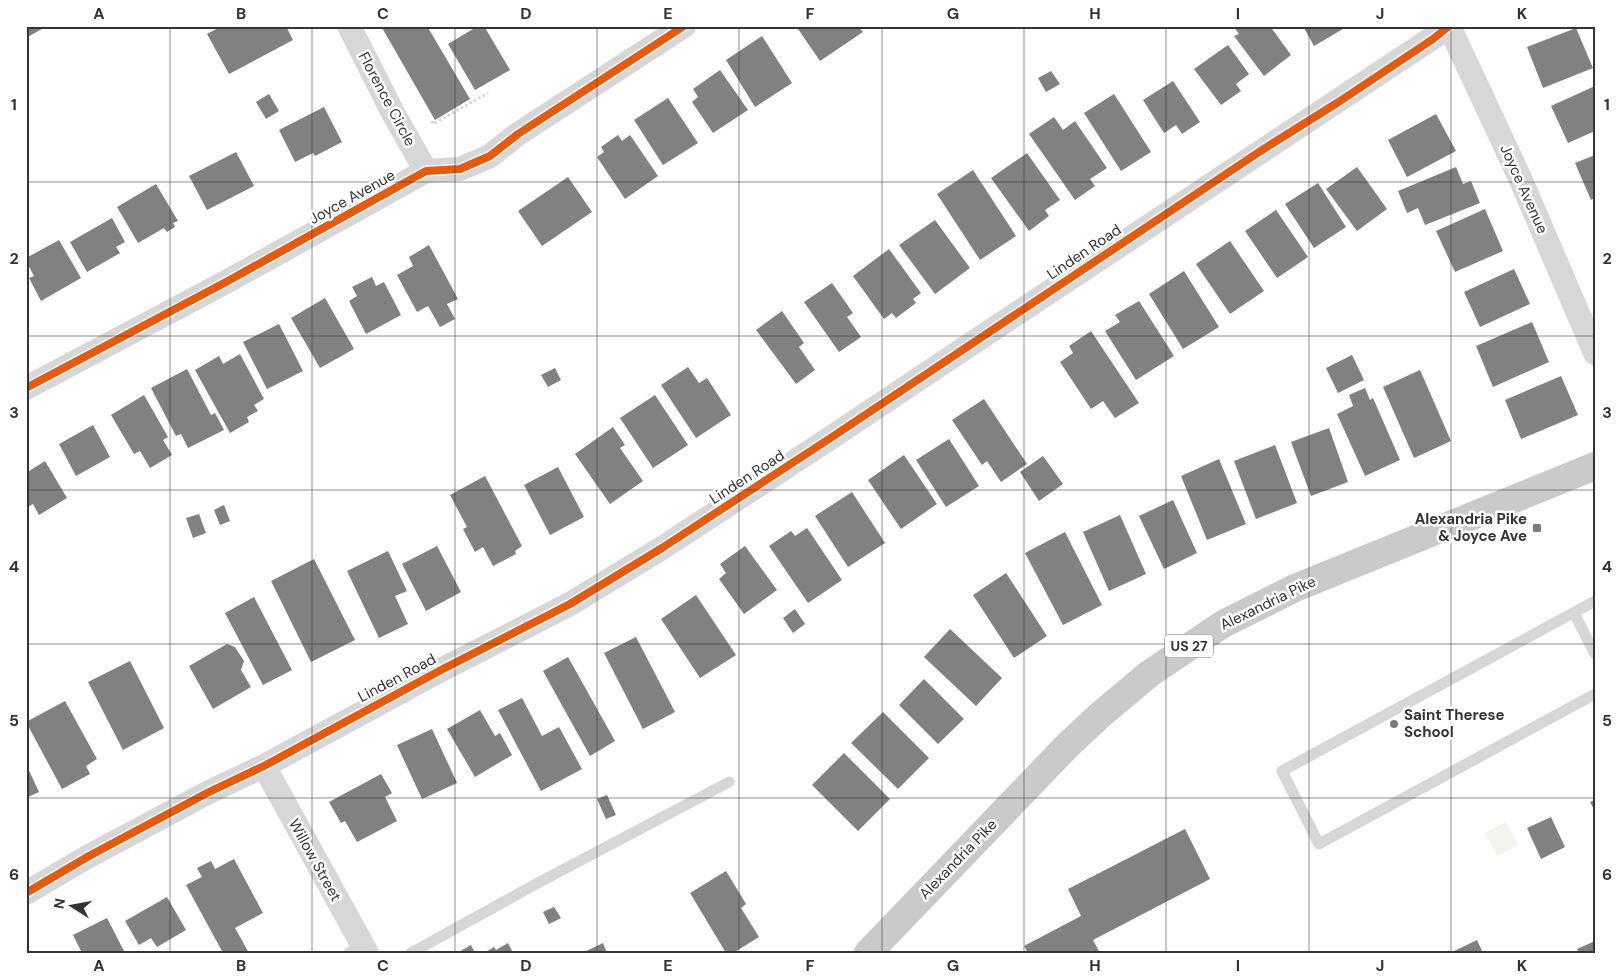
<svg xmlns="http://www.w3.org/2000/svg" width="1621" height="979" font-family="'DM Sans',sans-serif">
	<rect width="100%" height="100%" fill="#fff"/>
	<path fill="#f1f5ed" d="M1506 822 1518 845 1497 856 1485 833Z"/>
	<path fill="#818181" d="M26 26H47L26 38Z
		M222 26H286L293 40 229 74 207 34Z
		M381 26H427L470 99 435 120Z
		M478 26H484L510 70 475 90 448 44Z
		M796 26H858L863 32 820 61Z
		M1233 26H1270L1291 55 1264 76 1234 36 1239 34Z
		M1303 26H1348L1314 46Z
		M1576 28 1593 68 1543 88 1527 47Z
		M762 36 792 83 755 107 726 60Z
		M1228 45 1249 74 1236 84 1241 91 1221 105 1194 69Z
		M720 70 748 110 713 133 692 102 698 97 693 89Z
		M1051 71 1060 84 1046 92 1038 78Z
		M1173 81 1200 122 1182 134 1176 125 1164 133 1143 100Z
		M1595 86V131L1568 143 1551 106Z
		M269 94 279 111 266 119 256 102Z
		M1114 94 1151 152 1121 171 1084 113Z
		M668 98 698 143 663 165 634 120Z
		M324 107 342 142 315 156 313 153 295 162 279 130Z
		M1436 114 1456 151 1407 177 1388 140Z
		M1054 117 1063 130 1075 121 1107 168 1090 179 1095 186 1075 200 1029 134Z
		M618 135 622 141 630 135 658 176 625 199 597 157 604 152 601 147Z
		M236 152 254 186 207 210 189 176Z
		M1027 153 1060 200 1045 210 1049 216 1029 231 991 178Z
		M1595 155V198L1591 200 1575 163Z
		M1357 167 1387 209 1357 231 1326 189Z
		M1456 167 1463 184 1471 181 1480 203 1425 225 1418 208 1407 213 1398 191Z
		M973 170 1016 236 980 260 937 194Z
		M568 177 592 212 542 246 518 211Z
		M1318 183 1346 227 1314 248 1285 204Z
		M156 184 178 221 173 223 175 227 167 232 164 228 138 243 117 207Z
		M1485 209 1503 251 1455 272 1436 231Z
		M1276 210 1308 257 1277 278 1245 231Z
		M112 218 125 242 116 247 120 253 87 272 70 242Z
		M935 220 970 268 935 294 899 245Z
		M59 240 81 278 41 301 29 278 34 276 26 261V258Z
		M1230 241 1264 291 1230 314 1196 264Z
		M429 245 458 299 447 304 455 319 440 327 428 306 417 312 397 275 413 266 409 257Z
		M889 249 921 293 913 299 916 303 896 318 892 313 884 319 853 276Z
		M1514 269 1530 304 1480 327 1464 292Z
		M1184 271 1219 327 1183 349 1149 294Z
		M372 277 376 286 384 282 401 315 366 334 349 301 357 296 352 287Z
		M832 283 853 313 847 317 861 337 839 352 804 302Z
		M325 298 354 349 320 368 291 318Z
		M1139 301 1174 356 1136 380 1105 331 1120 322 1115 315Z
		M782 311 804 343 799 347 815 370 796 384 756 330Z
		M1532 322 1549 362 1493 387 1476 346Z
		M279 324 303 371 267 389 243 342Z
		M1091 331 1139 403 1115 418 1103 401 1091 409 1060 362 1073 353 1069 346Z
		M240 354 264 399 254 405 258 411 247 417 249 422 230 433 195 370 219 356 223 364Z
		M1352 355 1364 380 1338 393 1326 368Z
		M688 367 699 383 707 378 731 415 696 438 661 385Z
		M555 368 561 380 548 387 541 375Z
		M187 369 211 415 215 413 224 430 188 448 181 434 176 436 151 388Z
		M1420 370 1451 441 1414 458 1383 387Z
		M1561 376 1578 415 1521 439 1505 400Z
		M1365 388 1370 400 1373 398 1400 460 1365 476 1337 414 1353 406 1349 395Z
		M144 395 168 437 163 440 172 455 150 468 140 451 134 454 111 415Z
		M655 395 688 445 653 468 620 418Z
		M984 399 1027 464 1001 482 987 461 982 465 952 420Z
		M93 425 110 457 76 476 59 444Z
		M613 427 625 445 620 448 643 481 610 504 575 454Z
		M1329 428 1348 482 1311 496 1291 442Z
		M949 439 979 486 946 507 916 460Z
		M1275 445 1297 503 1256 519 1234 461Z
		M904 455 937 504 901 529 868 480Z
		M1043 456 1063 484 1039 501 1020 472Z
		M1219 459 1246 524 1207 540 1181 476Z
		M45 461 67 498 39 515 33 504 26 508V473Z
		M558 467 584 517 550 535 524 485Z
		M485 476 522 546 515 551 516 554 493 566 483 547 475 552 463 529 467 527 450 495Z
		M852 492 885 543 848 567 815 516Z
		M1173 500 1197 553 1164 569 1139 516Z
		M224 505 230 521 220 525 214 510Z
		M199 514 206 533 193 538 186 518Z
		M1120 515 1146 574 1109 591 1083 532Z
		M807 528 842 580 808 603 769 546 791 531 795 536Z
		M1065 532 1102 605 1063 625 1025 553Z
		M437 546 461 592 426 611 402 564Z
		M745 546 777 590 744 614 719 579 726 573 720 564Z
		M388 551 407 591 395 596 408 624 379 638 347 571Z
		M314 559 355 640 311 662 271 581Z
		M1006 573 1047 636 1014 658 973 595Z
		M696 595 736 655 700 678 661 619Z
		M254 597 292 670 263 685 225 613Z
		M795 609 805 624 793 633 783 618Z
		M950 629 1002 678 976 706 924 657Z
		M636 637 675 712 643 729 604 653Z
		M227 644 235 647 244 661 241 670 251 687 213 709 189 666Z
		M568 657 615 741 590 756 543 671Z
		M130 661 164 728 123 750 88 682Z
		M924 679 964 719 938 744 899 705Z
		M522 698 542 736 559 727 582 769 541 791 498 710Z
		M65 701 97 759 86 766 90 774 62 789 26 722Z
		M480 710 495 736 500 733 512 755 475 777 447 729Z
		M883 712 929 758 898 789 851 743Z
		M432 729 457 783 422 799 397 745Z
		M844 753 890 799 858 831 812 785Z
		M26 764 39 792 26 798Z
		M381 774 392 793 385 797 397 821 357 842 345 821 341 823 329 802Z
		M607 795 616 815 606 819 597 799Z
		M1595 800V811L1590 802Z
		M1551 817 1565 847 1541 859 1527 828Z
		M1185 829 1210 879 1093 940 1100 953H1028L1024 946 1081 916 1068 889Z
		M234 859 263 913 235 928 249 953H223L186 885 202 877 197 868 211 861 215 869Z
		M726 871 746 904 741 908 759 937 733 953H726L690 893Z
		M167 897 186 930 157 947 151 938 139 945 125 921Z
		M554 907 561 918 549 924 543 912Z
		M107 918 125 953H82L73 935Z
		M1477 940 1483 953H1450Z
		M1595 941V953H1579L1577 949Z
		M508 943 513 953H484L494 947 496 950Z
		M603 943 607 953H582Z
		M471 945 475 953H457Z"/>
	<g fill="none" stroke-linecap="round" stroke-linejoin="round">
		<path stroke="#d6d6d6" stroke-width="3" stroke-dasharray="2.5 2.5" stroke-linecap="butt" d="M432 121 433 124 488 93"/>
		<path stroke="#d7d7d7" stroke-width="11" d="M1595 601 1282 771 1319 844 1595 694
			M1574 613 1595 654
			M349 953 362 944
			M411 953 536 884 729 782"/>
		<path stroke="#d7d7d7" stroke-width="24" d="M349 26 393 113 426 171
			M1449 26 1520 178 1595 353
			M26 388 226 282 426 171 460 169 490 156 518 134 684 26
			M264 766 367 953
			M26 893 89 856 209 792 264 766 441 670 570 604 662 548 829 439 965 348 1449 27"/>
		<path stroke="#cacaca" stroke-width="28" d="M868 953 1067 746 1099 716 1149 674 1223 624 1295 588 1595 466"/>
		<g stroke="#fff" stroke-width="11">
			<path id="cycleway" d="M26 388 226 282 426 171 460 169 490 156 518 134 684 26
				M26 893 89 856 209 792 264 766 441 670 570 604 662 548 829 439 1259 152 1337 103 1433 39 1449 26"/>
		</g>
		<use href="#cycleway" stroke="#e8590c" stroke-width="8"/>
	</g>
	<path fill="none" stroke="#333" stroke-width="1" stroke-opacity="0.55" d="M170 26V953M312 26V953M455 26V953M597 26V953M739 26V953M882 26V953M1024 26V953M1166 26V953M1309 26V953M1451 26V953M26 182H1595M26 336H1595M26 490H1595M26 644H1595M26 798H1595"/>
	<g fill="#7a7a7a" stroke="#fff" stroke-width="2">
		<rect x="1532" y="523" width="10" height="10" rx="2.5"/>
		<circle cx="1394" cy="724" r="5"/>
	</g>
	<g text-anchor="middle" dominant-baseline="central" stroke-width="5" stroke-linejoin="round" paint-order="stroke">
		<rect fill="#fff" stroke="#707070" stroke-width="1" x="1165" y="634.5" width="48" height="23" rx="4"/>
		<g font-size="14" font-weight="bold" fill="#333">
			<text x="1189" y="646">US 27</text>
		</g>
		<g font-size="15" fill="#333" stroke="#fff">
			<text transform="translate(387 99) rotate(62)">Florence Circle</text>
			<text transform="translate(1524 189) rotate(66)">Joyce Avenue</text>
			<text transform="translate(352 197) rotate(-29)">Joyce Avenue</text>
			<text transform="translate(1084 252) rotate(-34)">Linden Road</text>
			<text transform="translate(747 477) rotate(-33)">Linden Road</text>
			<text transform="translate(1268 603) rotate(-26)">Alexandria Pike</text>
			<text transform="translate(397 678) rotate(-28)">Linden Road</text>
			<text transform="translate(958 859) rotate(-46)">Alexandria Pike</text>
			<text transform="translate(315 860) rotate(61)">Willow Street</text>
		</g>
		<g font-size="15" font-weight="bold" fill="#333" stroke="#fff" text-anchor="end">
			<text x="1527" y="519">Alexandria Pike<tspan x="1527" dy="17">&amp; Joyce Ave</tspan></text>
			<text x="1404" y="715" text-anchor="start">Saint Therese<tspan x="1404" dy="17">School</tspan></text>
		</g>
	</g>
	<rect width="1621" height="979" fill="none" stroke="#ffffff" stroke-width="55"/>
	<g transform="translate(72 906) rotate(281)" stroke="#ffffff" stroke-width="4" paint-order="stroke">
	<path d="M0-4L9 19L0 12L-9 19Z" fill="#333333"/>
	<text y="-8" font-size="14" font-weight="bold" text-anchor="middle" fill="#333333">N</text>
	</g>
	<rect x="28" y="28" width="1566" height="924" fill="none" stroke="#333" stroke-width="2"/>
	<g font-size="16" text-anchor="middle" font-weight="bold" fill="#333">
		<text x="99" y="19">A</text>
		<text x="241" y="19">B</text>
		<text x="383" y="19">C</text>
		<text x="526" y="19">D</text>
		<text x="668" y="19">E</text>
		<text x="810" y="19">F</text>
		<text x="953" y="19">G</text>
		<text x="1095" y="19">H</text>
		<text x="1238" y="19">I</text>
		<text x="1380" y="19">J</text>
		<text x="1522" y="19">K</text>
		<text x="14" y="110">1</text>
		<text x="1607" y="110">1</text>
		<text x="14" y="264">2</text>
		<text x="1607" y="264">2</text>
		<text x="14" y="418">3</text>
		<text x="1607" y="418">3</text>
		<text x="14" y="572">4</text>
		<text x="1607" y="572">4</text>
		<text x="14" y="726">5</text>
		<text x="1607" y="726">5</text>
		<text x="14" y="880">6</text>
		<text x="1607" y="880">6</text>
		<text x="99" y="971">A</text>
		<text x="241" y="971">B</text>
		<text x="383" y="971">C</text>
		<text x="526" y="971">D</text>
		<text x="668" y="971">E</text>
		<text x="810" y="971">F</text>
		<text x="953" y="971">G</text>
		<text x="1095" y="971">H</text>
		<text x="1238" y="971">I</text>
		<text x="1380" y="971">J</text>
		<text x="1522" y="971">K</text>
	</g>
</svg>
